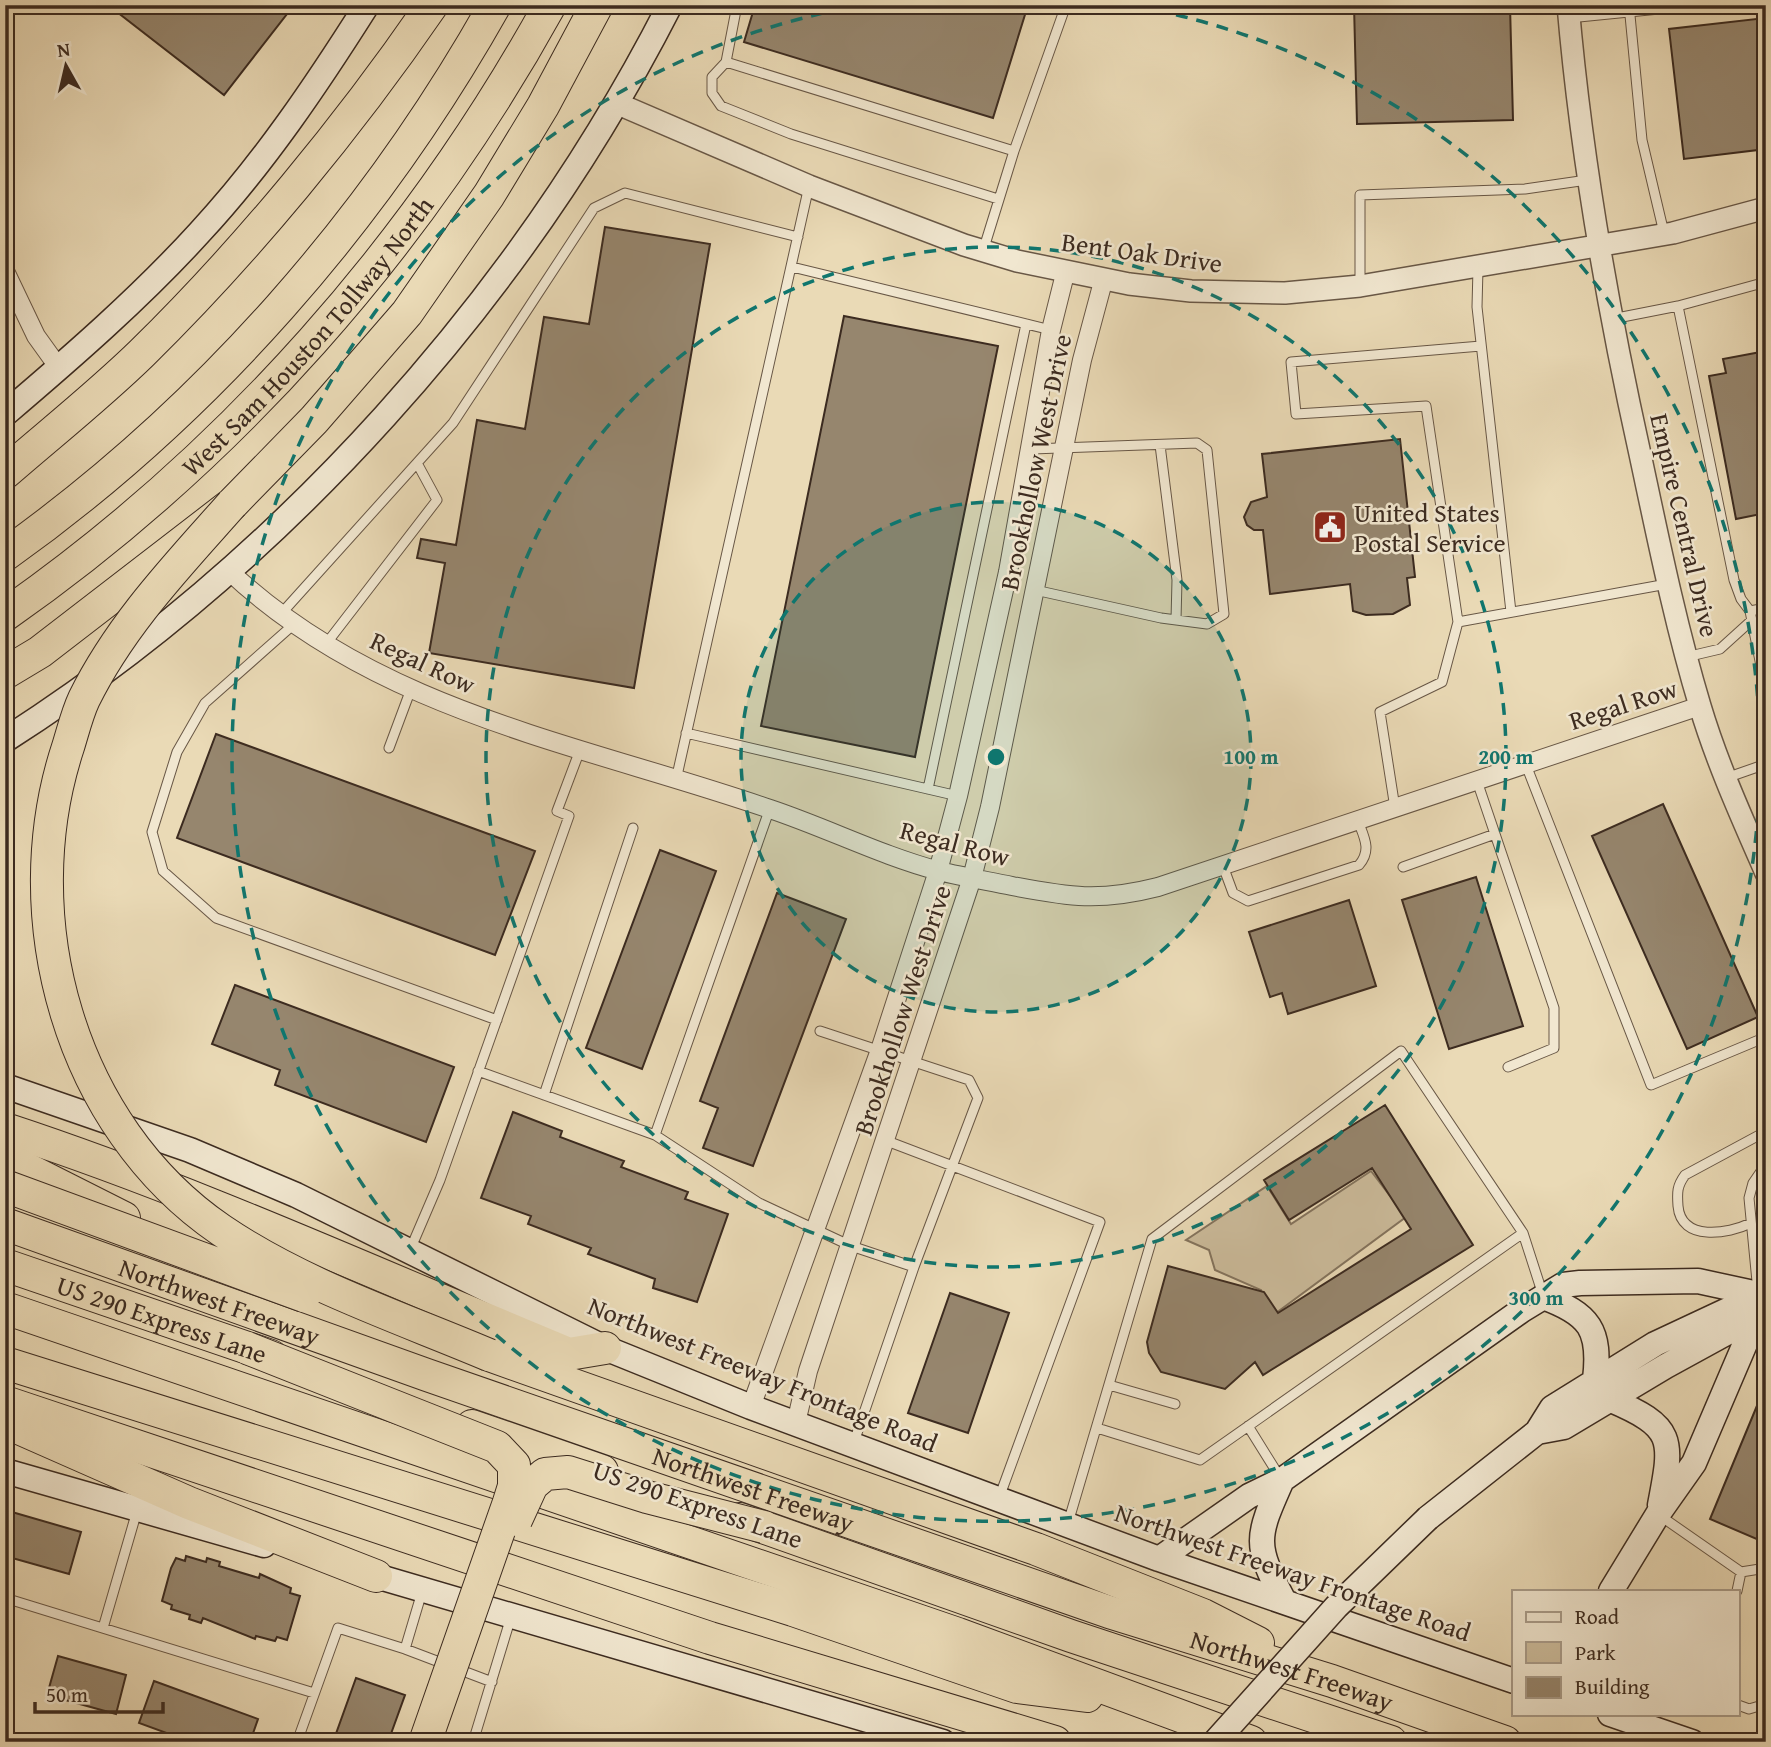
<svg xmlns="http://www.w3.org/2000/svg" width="1771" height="1747" font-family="'Gentium Book Plus',serif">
	<rect width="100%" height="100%" fill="#eadab6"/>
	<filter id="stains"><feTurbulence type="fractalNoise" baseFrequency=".00286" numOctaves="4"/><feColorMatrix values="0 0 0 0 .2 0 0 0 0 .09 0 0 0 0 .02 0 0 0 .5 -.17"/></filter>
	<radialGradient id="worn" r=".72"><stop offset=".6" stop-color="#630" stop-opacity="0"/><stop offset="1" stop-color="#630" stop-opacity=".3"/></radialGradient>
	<path fill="#ccbc9c" stroke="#84745e" stroke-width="2" d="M1371 1171 1406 1217 1272 1316 1259 1304 1261 1290 1215 1270 1209 1250 1186 1240 1267 1186 1291 1224Z"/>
	<path fill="#96866e" stroke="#3c2b20" stroke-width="2" d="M108 5H294L224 95Z
		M755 5H1028L993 118 744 42Z
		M1354 5H1510L1513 120 1357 124Z
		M1765 18 1766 149 1684 159 1669 29Z
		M605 227 710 244 634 688 429 653 445 563 417 558 421 539 456 545 477 420 525 429 544 317 589 324Z
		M844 316 998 346 915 757 761 726Z
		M1766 351V513L1736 519 1709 376 1726 373 1723 359Z
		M1400 439 1415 577 1407 578 1410 605 1393 614 1366 615 1353 611 1350 584 1270 594 1263 530H1254L1247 525 1244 517 1251 502 1267 497 1262 454Z
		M216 734 535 851 495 955 177 838Z
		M1663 804 1758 1017 1687 1049 1592 836Z
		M660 850 716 871 642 1069 586 1048Z
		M1476 877 1523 1026 1449 1049 1402 900Z
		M777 893 846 919 753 1166 703 1148 718 1108 700 1101Z
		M1349 900 1376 986 1288 1014 1282 993 1270 997 1249 932Z
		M235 985 454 1067 426 1142 275 1085 280 1070 212 1044Z
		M1385 1105 1473 1245 1263 1375 1255 1362 1225 1389 1161 1372 1149 1353 1147 1342 1168 1266 1264 1292 1278 1313 1411 1229 1372 1168 1289 1220 1264 1180Z
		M513 1112 562 1131 560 1137 624 1161 621 1167 688 1192 685 1199 728 1214 697 1302 653 1288 655 1279 588 1254 591 1248 528 1224 531 1216 481 1198Z
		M950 1293 1009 1313 968 1433 908 1413Z
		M1766 1384V1543L1710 1519Z
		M5 1510 81 1532 69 1574 5 1556Z
		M186 1556 206 1562 207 1558 220 1562 219 1566 259 1578 260 1574 291 1588 290 1593 300 1596 287 1640 277 1637 275 1641 256 1636 255 1639 203 1618 201 1623 189 1619 190 1615 171 1609 172 1605 162 1601 171 1568 176 1558 185 1561Z
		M58 1656 126 1675 116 1714 47 1695Z
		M356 1678 405 1695 388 1742H333Z
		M154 1681 258 1719 250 1742H191L139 1723Z"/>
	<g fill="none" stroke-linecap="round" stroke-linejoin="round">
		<g stroke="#685746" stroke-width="11">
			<path id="service" d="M737 5 726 62 1014 151 983 251
				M1629 5 1642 140 1664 233
				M1569 18 1699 5
				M726 62 712 77V93L721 106 791 134 998 199
				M1014 151 1066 5
				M792 267 1051 330
				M1478 268 1477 307 1511 612
				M1766 282 1678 306 1734 580 1741 599 1750 611 1766 691
				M1360 286V195L1525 189 1587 180
				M1612 319 1678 306
				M1160 445 1177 580 1176 620
				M1032 449 1197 443 1207 450 1224 614 1207 624 1161 618 1035 590
				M1750 611 1766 608
				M280 615 453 423 594 208 625 193 798 237
				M1458 622 1426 406 1296 414 1291 362 1481 346
				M293 625 205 703 177 752 152 832 163 871 216 918 497 1020
				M326 644 437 500 417 463
				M1686 657 1720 649 1752 620
				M686 733 958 796
				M389 748 411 689
				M1526 765 1651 1085 1766 1037
				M1726 778 1766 764
				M676 780 809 186
				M1477 781 1554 1008V1048L1508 1067
				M928 789 1026 324
				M1395 808 1380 712 1442 682 1458 622 1667 584
				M1223 866 1233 893 1248 901 1359 865C1372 850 1364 837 1358 821
				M1403 867 1495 834
				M820 1031 969 1080 978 1098 914 1267 854 1442
				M478 1071 655 1135 759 1203 851 1246 914 1267
				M544 1095 633 828
				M655 1135 770 808
				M887 1141 1100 1222 999 1498
				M1751 1223C1728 1234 1681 1242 1678 1206 1677 1192 1677 1186 1685 1175L1763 1133 1766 1136
				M410 1250 440 1180 569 816 557 811 580 750
				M1758 1292 1749 1198 1753 1183 1766 1164
				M1109 1385 1175 1404
				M1248 1426 1281 1479
				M1097 1428 1200 1460 1523 1233
				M1659 1515 1741 1572 1766 1568
				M1068 1523 1152 1239 1401 1051 1523 1233 1543 1295
				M1737 1591 1741 1572
				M5 1598 314 1693
				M103 1628 137 1511
				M405 1649 492 1682
				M1738 1705 1749 1709 1766 1704
				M297 1742 338 1628 405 1649 422 1592
				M473 1742 511 1617"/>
		</g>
		<g stroke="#685746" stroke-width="20">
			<path id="minor" d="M5 271 36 336 59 368
				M228 570C378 712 582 744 770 809 827 828 882 856 939 871 963 877 988 881 1012 886 1070 897 1099 902 1158 887L1700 706
				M751 1407 880 1050 938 871 958 796 1008 572 1051 330 1066 270
				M796 1423 808 1371 972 878 990 807 1082 360 1104 278"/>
		</g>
		<g stroke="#685746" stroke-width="24">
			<path id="tertiary" d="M1568 5C1581 157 1607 305 1640 454 1658 538 1675 623 1700 706 1717 763 1742 818 1766 873
				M616 103 809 186 964 245 1017 261 1129 284 1191 291 1285 293 1360 286 1673 233 1766 208"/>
		</g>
		<g stroke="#3c2b20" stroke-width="27">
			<path id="secondary" d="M5 414C72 357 141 297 200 232 264 163 317 84 367 5
				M5 740C281 564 521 297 670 5
				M5 1086 190 1150 296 1195 605 1348 751 1407 1159 1559 1514 1681
				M1543 1297C1590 1314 1601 1330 1595 1380
				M1609 1399C1675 1427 1673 1438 1660 1505
				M1537 1432 1564 1427 1666 1366 1761 1314
				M5 1471 264 1545
				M1282 1480C1256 1538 1254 1544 1284 1601
				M1428 1518 1537 1432 1552 1408 1655 1344 1764 1293
				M1159 1559 1249 1496 1282 1480 1522 1310 1563 1285 1580 1283 1698 1281 1758 1294
				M359 1571 943 1742
				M1611 1591 1658 1514 1694 1463 1756 1318
				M1610 1714 1692 1742"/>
		</g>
		<g stroke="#3c2b20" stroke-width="34">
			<g id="motorway">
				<path d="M5 473C51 433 99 395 142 353 246 251 349 126 432 5"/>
				<path d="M5 555C206 412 374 220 495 5"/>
				<path id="s1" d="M5 615C231 457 417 246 550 5"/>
				<path d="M5 673 40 652 232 504 314 420 407 313 489 195 543 106 597 5"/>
				<path d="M5 1129C197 1192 382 1277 569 1354L605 1348"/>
				<path d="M5 1158 124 1218"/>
				<path id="s2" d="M5 1224 427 1375 1109 1612 1332 1681 1505 1742"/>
				<path id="s3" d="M5 1265 271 1356"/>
				<path d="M5 1308 958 1634 1251 1742"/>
				<path d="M489 1355 1036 1549 1203 1615 1258 1643"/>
				<path d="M5 1363 793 1610 1017 1687 1087 1696"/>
				<path d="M5 1402 710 1638 1055 1742"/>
				<path d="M5 1422 189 1503 376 1576"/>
				<path d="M472 1426 602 1471"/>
				<path d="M740 1519 1071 1636 1391 1742"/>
			</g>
		</g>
		<use href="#service" stroke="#f1e7d0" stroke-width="9"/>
		<use href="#minor" stroke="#f1e7d0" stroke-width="18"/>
		<use href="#tertiary" stroke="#f1e7d0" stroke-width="21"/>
		<use href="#secondary" stroke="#f1e7d0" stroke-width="24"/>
		<use href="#motorway" stroke="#eadab6" stroke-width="32"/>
		<g stroke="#3c2b20" stroke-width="27" stroke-linecap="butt">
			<path id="secondary-bridge" d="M1215 1742 1336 1607 1428 1518"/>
		</g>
		<g stroke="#3c2b20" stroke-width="34" stroke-linecap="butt">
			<path id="motorway-bridge" d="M232 504C178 565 121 624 84 699 77 714 73 731 68 747 12 917 69 1126 221 1230 302 1285 399 1317 489 1355
				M5 1186 304 1296
				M247 1348 497 1447 514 1465V1486L509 1502 425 1742
				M516 1520 532 1485 545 1474 568 1472 647 1497 764 1527"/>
		</g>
		<use href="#secondary-bridge" stroke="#f1e7d0" stroke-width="24"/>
		<use href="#motorway-bridge" stroke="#eadab6" stroke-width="32"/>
	</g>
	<circle cx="996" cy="757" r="255" fill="#0f766e" fill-opacity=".12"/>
	<g fill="none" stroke="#0f766e" stroke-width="3.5" stroke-dasharray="12 9">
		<circle cx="996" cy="757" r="255"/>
		<circle cx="996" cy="757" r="510"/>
		<path d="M1135 6A764 764 0 1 1 857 6"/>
	</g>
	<defs>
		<g id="civic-square" transform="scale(1.75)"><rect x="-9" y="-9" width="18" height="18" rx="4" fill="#8f2418" stroke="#f1e7d0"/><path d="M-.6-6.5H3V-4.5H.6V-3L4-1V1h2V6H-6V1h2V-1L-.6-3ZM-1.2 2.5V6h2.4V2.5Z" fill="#fff"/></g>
	</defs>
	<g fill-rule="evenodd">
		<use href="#civic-square" x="1330" y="527"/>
	</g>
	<g text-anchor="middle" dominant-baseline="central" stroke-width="5" stroke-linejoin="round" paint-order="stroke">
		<g font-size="26" fill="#3c2b20" stroke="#f1e7d0">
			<text transform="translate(1142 252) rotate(8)">Bent Oak Drive</text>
			<text stroke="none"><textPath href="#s1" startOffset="413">West Sam Houston Tollway North</textPath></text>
			<text transform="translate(1035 462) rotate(-78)">Brookhollow West Drive</text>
			<text transform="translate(1685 525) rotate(77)">Empire Central Drive</text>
			<text transform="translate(423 662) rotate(25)">Regal Row</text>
			<text transform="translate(1623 704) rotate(-18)">Regal Row</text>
			<text transform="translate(955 843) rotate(15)">Regal Row</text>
			<text transform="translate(902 1010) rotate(-72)">Brookhollow West Drive</text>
			<text stroke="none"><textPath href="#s2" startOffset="228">Northwest Freeway</textPath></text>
			<text stroke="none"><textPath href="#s3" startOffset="166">US 290 Express Lane</textPath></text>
			<text transform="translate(763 1374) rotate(22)">Northwest Freeway Frontage Road</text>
			<text stroke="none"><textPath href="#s2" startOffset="794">Northwest Freeway</textPath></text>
			<text transform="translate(698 1504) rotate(19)">US 290 Express Lane</text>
			<text transform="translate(1293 1572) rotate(19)">Northwest Freeway Frontage Road</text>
			<text stroke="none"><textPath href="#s2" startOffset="1362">Northwest Freeway</textPath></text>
		</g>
		<g font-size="26" fill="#3c2b20" stroke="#f1e7d0" text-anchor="start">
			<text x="1354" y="512">United States<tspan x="1354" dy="30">Postal Service</tspan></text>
		</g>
	</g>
	<circle cx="996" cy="757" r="10" fill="#0f766e" stroke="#f1e7d0" stroke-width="3.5"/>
	<g font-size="21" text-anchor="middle" font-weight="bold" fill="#0f766e" stroke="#f1e7d0" stroke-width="5" stroke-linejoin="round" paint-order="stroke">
		<text x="1251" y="764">100 m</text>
		<text x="1506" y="764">200 m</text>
		<text x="1536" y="1305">300 m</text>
	</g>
	<rect width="1771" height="1747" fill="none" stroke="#eadab6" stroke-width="28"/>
	<rect x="7" y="7" width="1757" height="1733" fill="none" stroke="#3c2b20" stroke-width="3.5"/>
	<rect x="14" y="14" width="1743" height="1719" fill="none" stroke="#3c2b20" stroke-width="2"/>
	<rect x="1512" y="1590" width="228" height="126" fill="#f1e7d0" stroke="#a99c8a" stroke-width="2"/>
	<rect x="1526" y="1612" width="35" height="10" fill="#f1e7d0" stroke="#a99c8a" stroke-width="2"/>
	<text x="1575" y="1624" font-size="21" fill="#3c2b20">Road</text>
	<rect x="1526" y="1642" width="35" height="21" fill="#ccbc9c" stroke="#a99c8a" stroke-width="2"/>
	<text x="1575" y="1660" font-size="21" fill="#3c2b20">Park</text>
	<rect x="1526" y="1677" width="35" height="21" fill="#96866e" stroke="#a99c8a" stroke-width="2"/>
	<text x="1575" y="1694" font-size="21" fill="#3c2b20">Building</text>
	<g transform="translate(66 66) rotate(352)" stroke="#f1e7d0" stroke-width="5" paint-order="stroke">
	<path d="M0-5L12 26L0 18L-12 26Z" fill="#3c2b20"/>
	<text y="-10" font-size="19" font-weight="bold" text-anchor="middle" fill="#3c2b20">N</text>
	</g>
	<path d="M35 1702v10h128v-10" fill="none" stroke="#3c2b20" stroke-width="3.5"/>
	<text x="46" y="1702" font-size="21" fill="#3c2b20" stroke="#f1e7d0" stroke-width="5" paint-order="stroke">50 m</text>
	<rect width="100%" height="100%" filter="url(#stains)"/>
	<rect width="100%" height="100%" fill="url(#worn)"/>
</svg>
